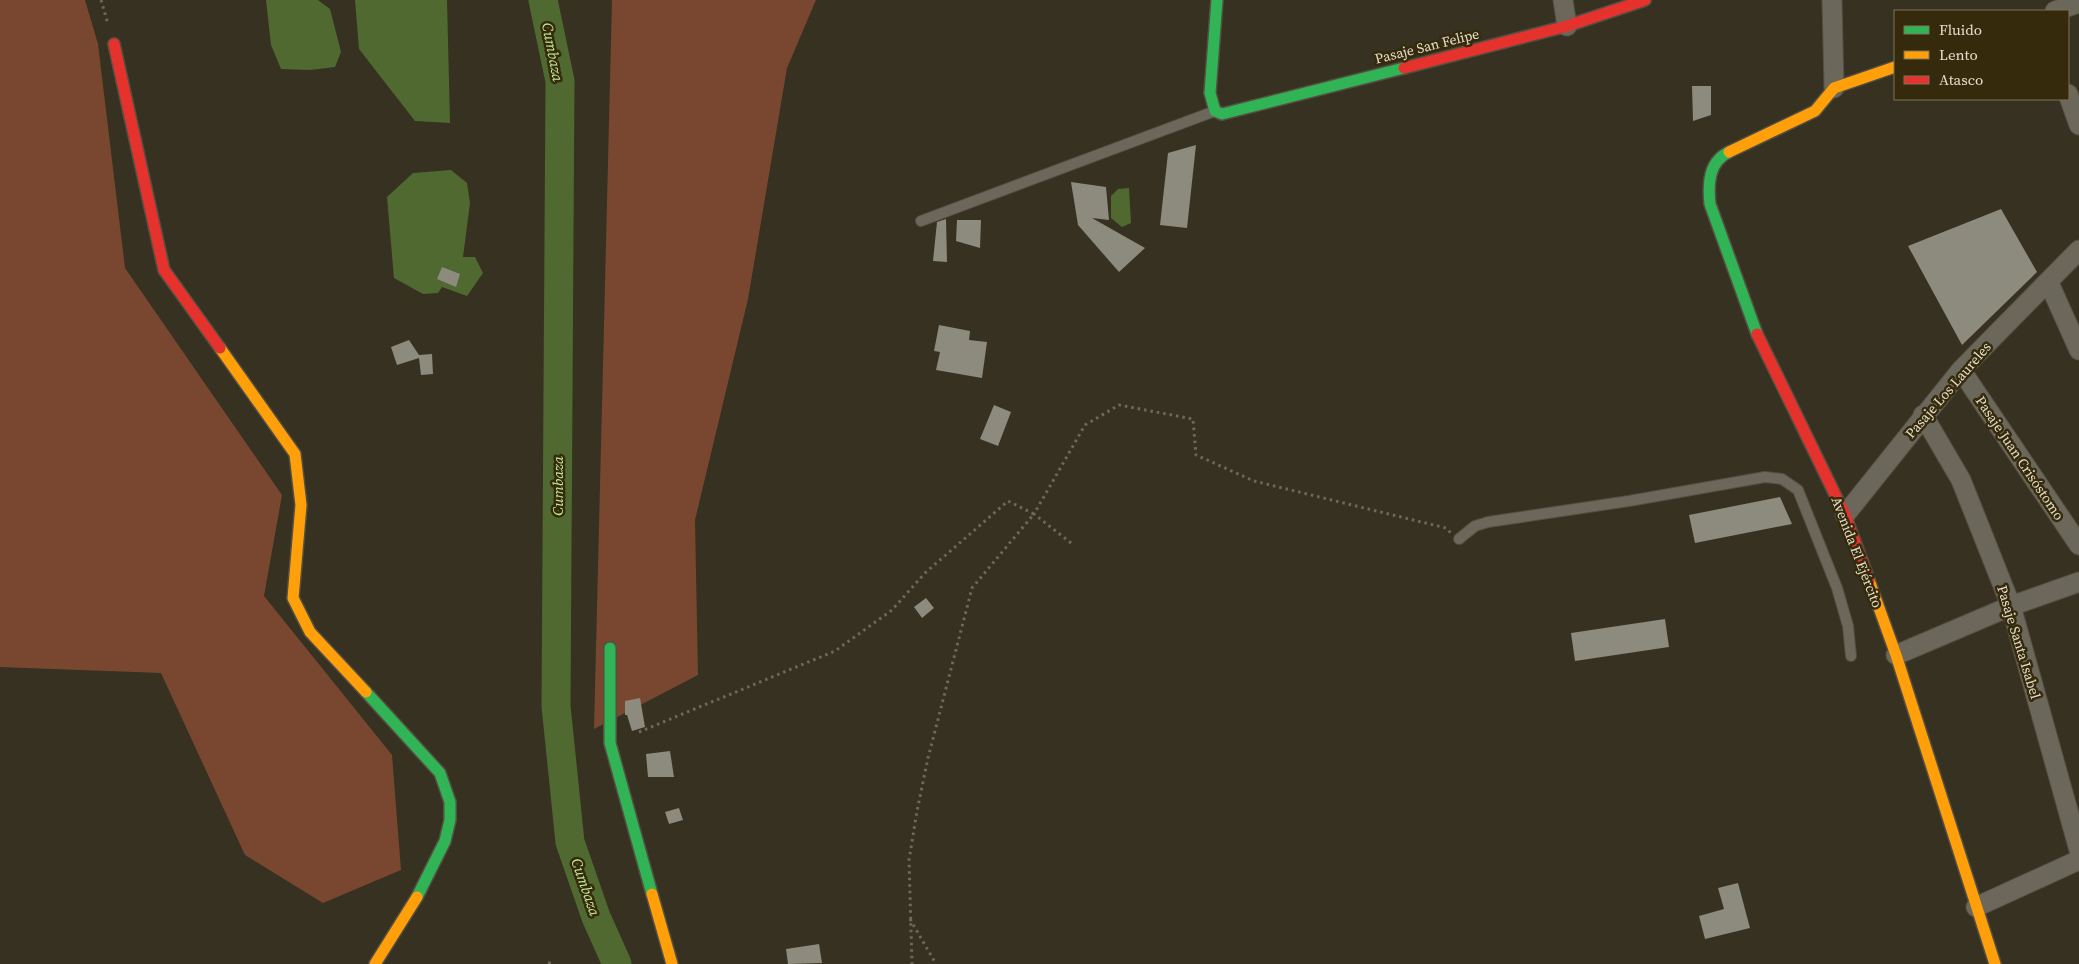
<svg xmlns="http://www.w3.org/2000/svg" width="2079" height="964" font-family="'Source Serif 4',serif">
	<rect width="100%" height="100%" fill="#373121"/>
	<path fill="#79472f" d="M0 0H85L98 44 125 268 282 495 264 596 392 755 401 870 323 903 245 855 161 673 0 667Z
		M612 0H816L787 68 748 299 695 520 698 675 594 729Z"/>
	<path fill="#4f6931" d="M266 0H318L330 9 341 52 335 67 310 70 281 69 271 45Z
		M355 0H447L450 123 415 121 359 49Z
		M451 170 467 183 470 203 463 257H475L483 273 467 296 442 287 438 293 423 294 394 278 387 197 413 173Z
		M1129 188 1131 223 1122 227 1111 218V196L1118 189Z"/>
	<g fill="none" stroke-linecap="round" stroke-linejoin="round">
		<path stroke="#4f6931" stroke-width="29" d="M543 0 560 81 556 706 570 842 596 917 617 964"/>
	</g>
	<path fill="#8d8b7d" d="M1692 86H1711V115L1693 121Z
		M1196 145 1187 228 1160 225 1168 153Z
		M1071 182 1106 187 1109 220 1092 218 1145 248 1119 272 1078 225Z
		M2001 209 2037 272 1962 345 1908 246Z
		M946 219 947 262 933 261 937 222Z
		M957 220H981L980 248 956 241Z
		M442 267 460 274 456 287 437 279Z
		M939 325 970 331 969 340 987 342 982 378 936 370 940 352 934 351Z
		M409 340 419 355 432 354 433 374 421 375 419 358 397 365 391 347Z
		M994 405 1011 412 998 446 980 439Z
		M1780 497 1792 524 1695 543 1689 515Z
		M926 598 934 608 922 618 914 607Z
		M1665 619 1669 647 1575 661 1571 633Z
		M640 698 645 727 632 731 627 715H625V701Z
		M670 751 674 777H648L646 754Z
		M679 808 683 820 669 824 665 812Z
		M1738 883 1750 928 1705 939 1699 916 1724 909 1718 888Z
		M819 944 822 963 788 964 786 949Z"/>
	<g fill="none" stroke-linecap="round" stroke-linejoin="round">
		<g stroke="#544f42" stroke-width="12">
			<path id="lane" d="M921 221 1215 111
				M1459 539 1475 526 1488 522 1629 501 1765 477 1782 479 1798 490 1837 588 1848 626 1851 656"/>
		</g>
		<g stroke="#544f42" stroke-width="21">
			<path id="street" d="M1563 0 1567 26
				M1832 0 1834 88
				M2055 11 2079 3
				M2068 94 2079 125
				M2049 283 2079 350
				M1961 370 2079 545
				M1923 415 1961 480 2011 606 2079 850
				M1845 515 1961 370 2079 250
				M1896 655 2011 606 2079 582
				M1976 907 2079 860"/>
		</g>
		<g stroke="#544f42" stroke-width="14">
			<path id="fast" d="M1217 0 1210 93 1215 111 1222 114 1404 68
				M1729 152C1708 162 1708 185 1710 204L1757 334
				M610 648V743L652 894
				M366 692 440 773 450 802V820L445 841 417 897"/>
		</g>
		<g stroke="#544f42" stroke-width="14">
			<path id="slow" d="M1729 152 1815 111 1834 88 1895 67
				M220 348 295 454 301 505 293 598 310 632 366 692
				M1869 580 1896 655 1995 964
				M652 894 672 964
				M375 964 417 897"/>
		</g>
		<g stroke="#544f42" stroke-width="14">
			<path id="jam" d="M114 44 164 270 220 348
				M1404 68 1567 26 1645 0
				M1757 334 1845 515 1869 580"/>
		</g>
		<path stroke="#6d695e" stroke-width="3" stroke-dasharray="2.5 4" stroke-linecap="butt" d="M101 0 108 24
			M1071 543 1034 514 1085 425 1119 405 1193 419 1196 455 1254 481 1446 528 1451 533
			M639 732 835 651 892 610 925 573 1008 501 1034 514 972 588 928 758 917 811 909 860 912 964
			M910 919 936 964
			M549 964 551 959"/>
		<use href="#lane" stroke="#6b675a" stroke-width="10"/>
		<use href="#street" stroke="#6b675a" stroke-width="19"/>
		<use href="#fast" stroke="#30b455" stroke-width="11"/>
		<use href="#slow" stroke="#ff9f0a" stroke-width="11"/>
		<use href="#jam" stroke="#e5322d" stroke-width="11"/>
	</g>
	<g text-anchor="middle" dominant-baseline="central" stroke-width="5" stroke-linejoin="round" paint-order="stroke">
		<g font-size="14" fill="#e4ddcc" stroke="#362a0c">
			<text transform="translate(1427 46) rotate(-14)">Pasaje San Felipe</text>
			<text transform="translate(1948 390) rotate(-49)">Pasaje Los Laureles</text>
			<text transform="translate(2020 458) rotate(56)">Pasaje Juan Crisóstomo</text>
			<text transform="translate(1857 552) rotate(69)">Avenida El Ejército</text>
			<text transform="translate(2019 642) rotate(73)">Pasaje Santa Isabel</text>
		</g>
		<g font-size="15" font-style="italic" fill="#c0ed96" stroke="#362a0c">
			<text transform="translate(553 52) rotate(79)">Cumbaza</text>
			<text transform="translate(557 486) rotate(-90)">Cumbaza</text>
			<text transform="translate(586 887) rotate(71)">Cumbaza</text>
		</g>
	</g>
	<rect x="1894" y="10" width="175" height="90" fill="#362a0c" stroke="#7c7259"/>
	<rect x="1904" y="26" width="25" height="8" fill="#30b455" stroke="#7c7259"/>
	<text x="1939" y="35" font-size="15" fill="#e4ddcc">Fluido</text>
	<rect x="1904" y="51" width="25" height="8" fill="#ff9f0a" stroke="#7c7259"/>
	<text x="1939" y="60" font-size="15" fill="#e4ddcc">Lento</text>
	<rect x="1904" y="76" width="25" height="8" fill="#e5322d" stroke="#7c7259"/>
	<text x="1939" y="85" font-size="15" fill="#e4ddcc">Atasco</text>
</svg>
